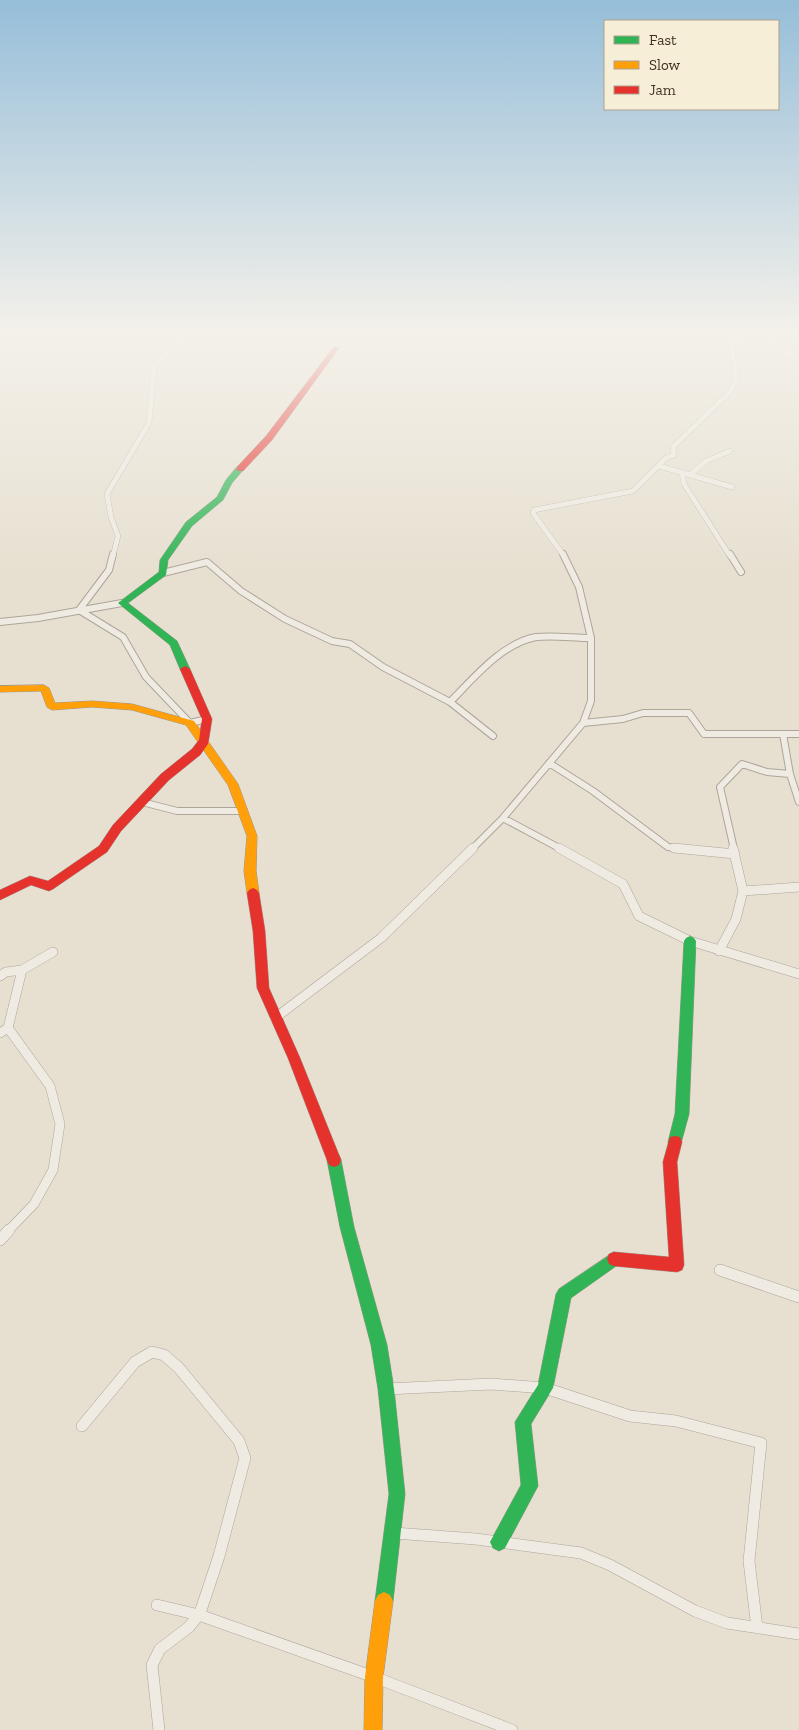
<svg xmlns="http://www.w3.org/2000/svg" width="799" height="1730" font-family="'Zilla Slab',serif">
	<rect width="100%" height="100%" fill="#e7e0d1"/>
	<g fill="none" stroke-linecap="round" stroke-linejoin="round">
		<g stroke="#ada599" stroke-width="5.5">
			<path id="street-far3" d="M756 330 799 361
				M659 466 732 487
				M682 473 684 484 730 556
				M690 475 706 461 730 451
				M113 556 118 536 111 517 107 494 149 423 154 368 189 330
				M564 556 533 513 534 510 633 491 666 458 674 455 673 447 731 391 736 378 732 347 738 338 751 330"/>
		</g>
		<g stroke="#ada599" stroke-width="8">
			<path id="street-far2" d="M113 554 109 570 79 610 123 637 146 677 190 723 207 719
				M730 554 741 572
				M163 573 207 562 241 591 285 619 332 641 350 644 383 667 450 702 493 736
				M0 622 38 618 122 603
				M450 702C473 679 502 643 536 637 554 635 573 638 591 638
				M583 723 623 719 643 713H689L704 734H799
				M783 734 790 774 799 802
				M549 763 593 791 668 847 686 849
				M142 802 177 811H244
				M503 818 583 723 591 701V638L579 587 563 554
				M472 849 503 818 561 849
				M734 849 720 787 742 764 767 772 790 774"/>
		</g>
		<g stroke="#ada599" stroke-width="10">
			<path id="street-far1" d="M559 848 623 884 639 916 690 941 799 974
				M674 848 735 854
				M743 891 799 887
				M719 951 736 919 743 891 733 848
				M0 976 6 972 22 970 53 952
				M275 1018 381 938 473 848
				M8 1028 22 970
				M0 1033 8 1028 50 1086 60 1124 53 1170 34 1204 8 1231"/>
		</g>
		<g stroke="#ada599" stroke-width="12">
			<path id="street" d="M0 1240 9 1230
				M720 1270 799 1297
				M386 1389 491 1384 545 1388 630 1416 676 1421 761 1443 749 1561 757 1628
				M82 1426 135 1362 152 1352 164 1355 179 1368 239 1441 245 1458 219 1556 200 1613 189 1627 160 1649 152 1665 159 1730
				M394 1533 476 1539 581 1553 610 1565 695 1611 727 1623 799 1634
				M157 1605 199 1615 374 1677 512 1730"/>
		</g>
		<g stroke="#9c958a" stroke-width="1">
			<path id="fast" d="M237 467 244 469 232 483 223 500 192 526 168 560 166 575 128 603 177 641 190 669 185 672 180 669 170 645 118 603 159 572 160 560 186 522 217 497 226 480Z
				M690 936 694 938 696 941 689 1114 680 1147 675 1148 670 1147 668 1142 675 1114 684 941 686 938Z
				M334 1153 339 1155 341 1160 354 1227 387 1345 394 1389 405 1494 393 1601 390 1607 384 1610 378 1607 375 1601 389 1494 378 1389 371 1345 340 1227 327 1160 329 1155Z
				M614 1252 619 1254 621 1259 619 1264 571 1298 553 1388 531 1424 538 1486 505 1548 499 1551 493 1548 490 1542 521 1485 515 1422 538 1385 556 1294 559 1289Z"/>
		</g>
		<g stroke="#9c958a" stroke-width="1">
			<path id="slow" d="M44 685 49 688 55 703 92 701 132 704 194 721 238 784 257 836 256 871 259 893 257 896H249L247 893 244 871 247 836 228 785 186 725 132 710 92 707 52 710 47 707 41 691 0 692V686Z
				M384 1592 390 1595 393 1601 383 1677 382 1730H364L365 1677 375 1601 378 1595Z"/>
		</g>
		<g stroke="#9c958a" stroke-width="1">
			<path id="jam" d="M334 347 339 348 272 440 243 471H237V467L266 436Z
				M185 666 190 669 212 719 208 744 200 755 169 780 121 831 107 852 53 889 49 891 31 885 0 900V890L30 876 48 881 99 846 113 825 161 774 192 749 199 740 202 719 180 669Z
				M253 888 257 890 259 893 265 931 269 988 300 1058 341 1160 339 1165 334 1167 329 1165 327 1160 288 1058 257 988 253 931 247 893 249 890Z
				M675 1136 680 1137 682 1142 677 1162 684 1265 682 1270 677 1272 614 1266 609 1264 607 1259 609 1254 614 1252 669 1257 663 1162 670 1137Z"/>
		</g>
		<use href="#street-far3" stroke="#efebe3" stroke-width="5"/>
		<use href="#street-far2" stroke="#efebe3" stroke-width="6"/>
		<use href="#street-far1" stroke="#efebe3" stroke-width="9"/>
		<use href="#street" stroke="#efebe3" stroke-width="11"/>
		<use href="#fast" fill="#30b455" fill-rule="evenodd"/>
		<use href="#slow" fill="#ff9f0a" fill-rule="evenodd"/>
		<use href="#jam" fill="#e5322d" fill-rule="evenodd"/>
	</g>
	<linearGradient id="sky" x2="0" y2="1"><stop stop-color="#96bed9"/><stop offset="0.58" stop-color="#f4f1ea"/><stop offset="1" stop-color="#f4f1ea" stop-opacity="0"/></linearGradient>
	<rect width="799" height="573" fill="url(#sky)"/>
	<rect x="604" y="20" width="175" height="90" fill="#f7eed8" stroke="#ada18e"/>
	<rect x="614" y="36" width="25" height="8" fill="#30b455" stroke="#ada18e"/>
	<text x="649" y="45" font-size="15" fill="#3d2e20">Fast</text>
	<rect x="614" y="61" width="25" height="8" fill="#ff9f0a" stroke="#ada18e"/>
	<text x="649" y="70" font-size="15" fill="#3d2e20">Slow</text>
	<rect x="614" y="86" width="25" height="8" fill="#e5322d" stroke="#ada18e"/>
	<text x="649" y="95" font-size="15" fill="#3d2e20">Jam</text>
</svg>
